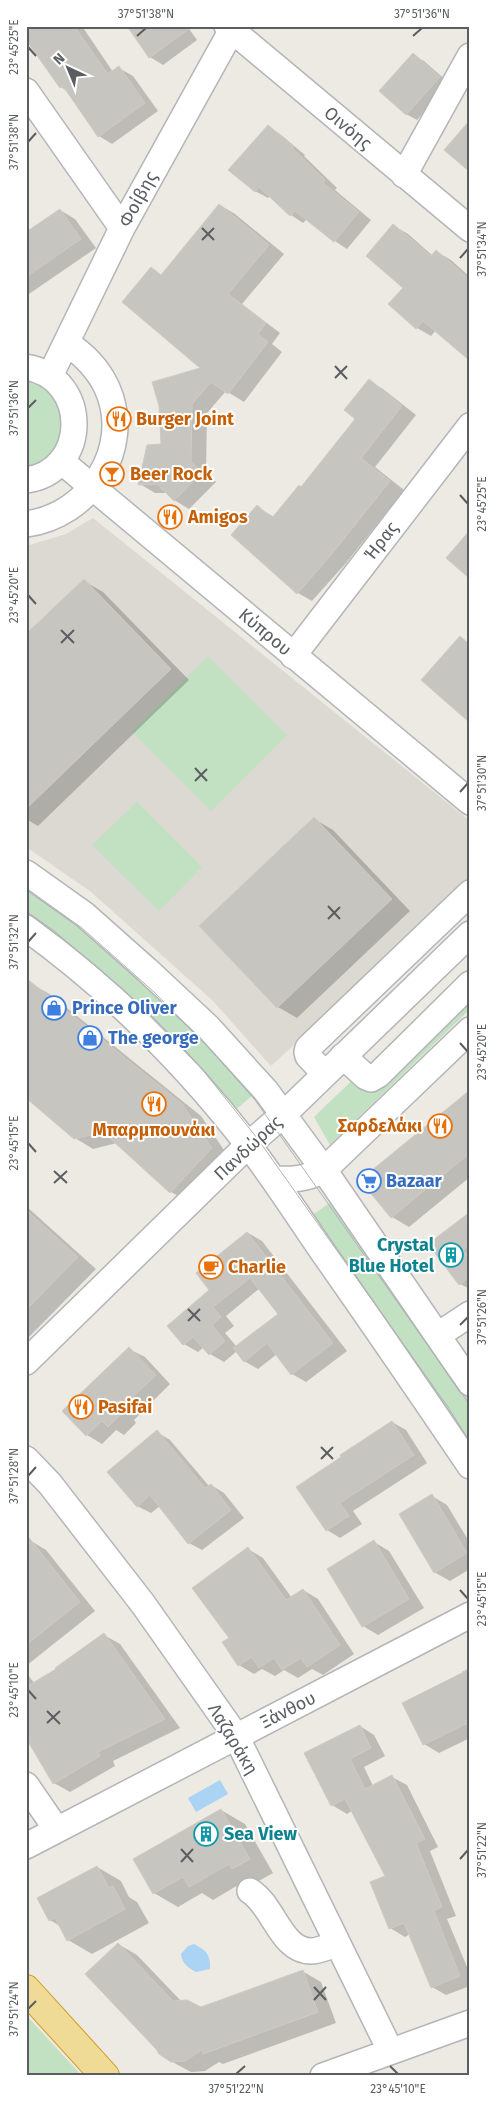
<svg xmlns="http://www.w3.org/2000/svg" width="496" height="2102" font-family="'Fira Sans',sans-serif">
	<rect width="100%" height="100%" fill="#eceae3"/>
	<path fill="#dbd9d1" d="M93 518 470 821V884L271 1066 213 1001 90 891 26 847V546L66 534Z"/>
	<path fill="#c2e0c2" d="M26 377 41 382 58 400 64 426 55 451 45 461 26 468Z
		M208 656 287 735 211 811 132 732Z
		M137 802 202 867 159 911 92 845Z
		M26 882 157 989 255 1093 232 1113 26 918Z
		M470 967V1009L330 1145 314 1117Z
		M331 1202 470 1399V1448L308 1218Z
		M26 2015 82 2076H31L26 2070Z"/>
	<path fill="#aad3f4" d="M220 1780 228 1794 196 1812 188 1798Z
		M194 1944C206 1950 211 1955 210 1969L196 1972C189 1968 182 1964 181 1954L188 1946Z"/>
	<path fill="#0003" fill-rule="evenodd" d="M26 26H82L113 72 119 68 133 76 158 111 112 144 99 136 67 91 61 87Z
		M187 26 197 40 163 65 150 57Z
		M413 55 424 61 449 83 417 120 406 114Z
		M268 126 280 134 305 155 304 156 337 188 335 190 371 220 347 249 335 241 307 219 303 223 291 215 270 196 268 198 255 191Z
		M220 205 235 214 284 254 242 304 280 333 272 344 282 352 244 402 226 391 207 413 206 472 216 482 189 509 174 500 167 493H155L140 484 203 368 151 269 162 275Z
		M60 210 75 219 96 248 26 296V234Z
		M394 226 408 234 433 256 437 252 451 260 470 277V360L436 330 431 336 417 328 405 288Z
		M369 381 383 389 416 415 375 467 404 490 346 563 312 601 298 593 257 507 274 517 302 488 357 418Z
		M84 581 103 592 189 680 38 826 26 819V636Z
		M314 819 333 830 410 911 297 1018 278 1007Z
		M32 984 51 995 201 1116 230 1159 189 1202 171 1192 117 1143 93 1149 75 1138Z
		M470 1092V1177L409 1227 392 1217Z
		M26 1206 96 1269 26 1340Z
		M470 1214V1289L460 1284 430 1244Z
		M248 1233 262 1241 347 1351 306 1382 292 1374 277 1354 258 1369 244 1361 237 1351 224 1362 210 1354 204 1347 198 1352 184 1344 211 1290ZM260 1288 280 1314 237 1347 225 1333 234 1326 226 1316Z
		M129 1349 145 1357 170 1384 134 1420 136 1423 124 1435 116 1430 102 1444 87 1435Z
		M392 1422 406 1430 427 1463 353 1511 362 1524 340 1538 327 1530 343 1457Z
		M157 1432 170 1440 209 1486 211 1485 224 1493 244 1518 202 1550 189 1543 160 1506 151 1513 137 1506Z
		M432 1496 447 1505 470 1543V1569L450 1581 434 1572Z
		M31 1541 46 1550 95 1611 26 1666V1545Z
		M374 1542 389 1551 424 1608 378 1635 363 1626 329 1569Z
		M248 1549 263 1558 292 1598 303 1590 318 1599 354 1654 323 1675 312 1669 298 1678 284 1670 275 1676 262 1669 254 1674 239 1665Z
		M104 1635 120 1644 180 1728 113 1761 115 1766 70 1792 54 1783 26 1735V1672L34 1683 58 1670Z
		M470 1668V1738L439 1753 424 1744 463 1674 462 1672Z
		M360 1726 374 1735 385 1756 364 1767 373 1786 392 1777 407 1785 438 1847 430 1851 456 1916 447 1919 470 1974V1986L446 1995 432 1987 410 1934 405 1937 390 1928 386 1876 353 1810 347 1814 332 1805Z
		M221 1810 245 1824 273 1873 257 1882 250 1878 213 1900 202 1893 178 1907 154 1893Z
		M97 1867 121 1881 129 1897 137 1902 149 1923 92 1954 68 1940 60 1926 50 1920Z
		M118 1944 137 1955 182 2002 201 2008 302 1971 321 1982 336 2023 223 2064 219 2062 205 2071 191 2072 165 2058 87 1974Z"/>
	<path fill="#c7c5bf" stroke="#cfcbc2" d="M26 26H74L108 74 119 66 145 103 98 137 63 86 60 88 26 40Z
		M127 26H193L149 58Z
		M413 53 440 77 406 115 379 91Z
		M470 120V172L444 150Z
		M268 125 294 147 292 148 325 180 323 183 359 212 334 242 295 211 290 216 259 187 255 192 228 170Z
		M219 204 269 245 228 294 266 323 258 334 268 342 228 394 211 382 192 404 191 462 202 472 174 501 157 484 138 485 147 445 161 444 159 406 152 382 200 368 122 302 151 267 161 275Z
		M60 209 81 239 26 277V232Z
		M393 224 431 256 436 250 470 280V361L423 321 416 329 388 304 403 288 366 256Z
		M369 379 402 406 361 458 390 481 331 555 297 594 231 535 257 505 272 518 299 485 301 487 355 419 344 410Z
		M470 530V579L446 558Z
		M84 579 171 669 26 809V634Z
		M460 636 470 645V723L421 680Z
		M314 817 392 899 277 1008 199 926Z
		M26 978 182 1104 212 1148 170 1193 103 1132 74 1139 26 1098Z
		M470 1090V1153L391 1218 360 1180Z
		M26 1210 78 1257 26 1310Z
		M470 1212V1245L463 1250 470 1259V1276L459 1285 428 1244Z
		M247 1232 333 1343 291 1375 267 1343 244 1362 233 1348 278 1314 250 1278 213 1307 221 1317 212 1325 225 1341 209 1355 193 1337 183 1345 167 1326 209 1290 196 1273Z
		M129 1347 156 1375 119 1410 122 1413 108 1427 102 1421 86 1436 62 1411Z
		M392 1421 414 1455 340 1503 349 1516 326 1531 296 1487 341 1457 340 1455Z
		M157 1430 205 1488 211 1484 231 1510 188 1544 150 1495 137 1507 107 1472Z
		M432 1494 467 1553 434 1573 399 1514Z
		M26 1534 80 1602 26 1645Z
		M374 1540 409 1599 362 1627 327 1569Z
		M248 1547 286 1600 303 1589 340 1645 307 1667 301 1658 282 1670 274 1658 259 1668 252 1657 238 1666 222 1642 229 1638 192 1588Z
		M104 1633 165 1719 98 1752 100 1756 53 1784 26 1738V1687L56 1669 55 1668Z
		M470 1669V1722L423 1745 402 1703Z
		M360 1725 371 1748 350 1759 365 1789 392 1775 425 1839 416 1843 442 1907 434 1911 460 1976 431 1988 404 1923 389 1929 370 1882 385 1876 345 1799 331 1806 304 1753Z
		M221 1809 250 1859 232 1869 229 1864 189 1887 183 1877 153 1894 133 1859Z
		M97 1866 109 1888 113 1886 125 1909 67 1941 55 1918 49 1921 37 1898Z
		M118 1943 173 2001 187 2000 201 2007 303 1970 318 2012 203 2054 202 2050 185 2061 171 2062 159 2054 156 2049 85 1974Z"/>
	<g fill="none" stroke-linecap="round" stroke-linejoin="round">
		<g stroke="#b3b5b8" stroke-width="28">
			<path id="minor" d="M227 26 470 229
				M26 91 122 228
				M404 175 470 56
				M26 367C91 378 89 472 26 480
				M50 376 122 228 234 26
				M61 461 470 802
				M26 524C89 516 134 448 107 388 98 368 84 355 67 343
				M293 656 470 426
				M26 873 85 915 147 970 208 1027 266 1091 324 1170 470 1383
				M26 928C110 989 186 1064 249 1146 276 1181 300 1219 325 1255 374 1325 422 1395 470 1466
				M343 1056 366 1077 371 1079 378 1075 470 984
				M325 1074 308 1056 307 1052 308 1048 470 893
				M273 1179C293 1180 306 1179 324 1170L470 1030
				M438 1335 470 1314
				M26 1362 248 1145 284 1114 470 934
				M26 1459 50 1484 143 1604 236 1736 390 2050
				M26 1785 57 1830
				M26 1846 470 1615
				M250 1891C274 1906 281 1951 311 1951 319 1951 329 1946 337 1944
				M323 2076 470 2023"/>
		</g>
		<g stroke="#d29b1c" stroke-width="30">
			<path id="highway" d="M26 1989 105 2076"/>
		</g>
		<use href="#minor" stroke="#fff" stroke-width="25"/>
		<use href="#highway" stroke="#efda96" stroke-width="28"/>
		<path stroke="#b1b2b2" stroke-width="1" d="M26 888 82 928 154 992 211 1050 255 1100 470 1405
			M26 911 53 930 126 992 202 1069 257 1138 448 1407 470 1442"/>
	</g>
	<path fill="none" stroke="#5b5e61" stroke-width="2" d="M137 36 146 28M413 36 422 28M28 47 36 56M28 142 36 133M202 228 214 240M202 240 214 228M460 258 468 249M335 366 347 379M335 378 347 366M28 408 36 400M460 495 468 504M28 595 36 604M61 630 74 643M61 643 74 630M195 768 207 781M195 781 207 769M460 792 468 783M328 906 340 919M328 919 340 907M28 942 36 933M460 1043 468 1052M28 1143 36 1152M54 1171 67 1183M54 1183 67 1171M188 1309 200 1321M188 1321 200 1309M460 1325 468 1317M321 1447 333 1459M321 1459 333 1447M28 1476 36 1467M460 1590 468 1599M28 1690 36 1699M47 1711 60 1724M47 1723 60 1711M181 1849 193 1862M460 1859 468 1850M181 1862 193 1849M314 1987 326 2000M314 2000 326 1987M28 2009 36 2001M390 2066 398 2074M236 2074 245 2066"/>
	<defs>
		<g id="restaurant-ring" transform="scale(1.25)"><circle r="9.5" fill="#fff" stroke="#e8710a" stroke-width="1.5"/><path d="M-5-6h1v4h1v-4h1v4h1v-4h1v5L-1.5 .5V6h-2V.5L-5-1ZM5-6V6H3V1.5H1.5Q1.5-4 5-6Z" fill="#e8710a"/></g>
		<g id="bar-ring" transform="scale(1.25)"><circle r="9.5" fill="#fff" stroke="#e8710a" stroke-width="1.5"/><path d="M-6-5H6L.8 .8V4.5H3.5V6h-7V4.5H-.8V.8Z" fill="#e8710a"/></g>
		<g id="shop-ring" transform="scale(1.25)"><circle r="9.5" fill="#fff" stroke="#3f7fe0" stroke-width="1.5"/><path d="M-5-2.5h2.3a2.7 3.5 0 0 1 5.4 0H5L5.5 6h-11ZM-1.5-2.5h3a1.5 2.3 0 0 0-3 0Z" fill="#3f7fe0"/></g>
		<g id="supermarket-ring" transform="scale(1.25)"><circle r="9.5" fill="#fff" stroke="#3f7fe0" stroke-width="1.5"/><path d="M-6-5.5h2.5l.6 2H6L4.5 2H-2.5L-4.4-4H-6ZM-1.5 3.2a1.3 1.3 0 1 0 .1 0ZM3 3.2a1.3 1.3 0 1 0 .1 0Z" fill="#3f7fe0"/></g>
		<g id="building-ring" transform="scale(1.25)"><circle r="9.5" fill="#fff" stroke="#0f9aa8" stroke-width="1.5"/><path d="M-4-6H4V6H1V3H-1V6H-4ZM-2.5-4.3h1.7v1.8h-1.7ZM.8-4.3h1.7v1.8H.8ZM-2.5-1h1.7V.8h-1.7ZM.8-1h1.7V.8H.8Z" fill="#0f9aa8"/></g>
		<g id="cafe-ring" transform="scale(1.25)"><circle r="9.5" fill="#fff" stroke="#e8710a" stroke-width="1.5"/><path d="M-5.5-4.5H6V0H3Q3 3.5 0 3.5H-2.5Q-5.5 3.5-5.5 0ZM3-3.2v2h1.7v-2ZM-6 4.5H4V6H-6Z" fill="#e8710a"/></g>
	</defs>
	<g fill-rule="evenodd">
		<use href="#restaurant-ring" x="119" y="419"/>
		<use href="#bar-ring" x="112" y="474"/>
		<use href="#restaurant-ring" x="170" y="517"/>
		<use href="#shop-ring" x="54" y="1008"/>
		<use href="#shop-ring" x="90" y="1038"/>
		<use href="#restaurant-ring" x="154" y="1104"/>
		<use href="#restaurant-ring" x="440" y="1126"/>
		<use href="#supermarket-ring" x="369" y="1181"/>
		<use href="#building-ring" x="451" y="1255"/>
		<use href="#cafe-ring" x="211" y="1267"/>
		<use href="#restaurant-ring" x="81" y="1407"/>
		<use href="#building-ring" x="206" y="1834"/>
	</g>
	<g text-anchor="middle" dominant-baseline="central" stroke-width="4" stroke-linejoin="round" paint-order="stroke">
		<g font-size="18" fill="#5b5e61" stroke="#fff">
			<text transform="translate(348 128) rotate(40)">Οινόης</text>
			<text transform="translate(138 199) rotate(-61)">Φοίβης</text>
			<text transform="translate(381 541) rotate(-52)">Ήρας</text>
			<text transform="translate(265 632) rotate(40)">Κύπρου</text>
			<text transform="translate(248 1148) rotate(-43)">Πανδώρας</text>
			<text transform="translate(288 1710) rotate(-27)">Ξάνθου</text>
			<text transform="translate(233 1739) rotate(59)">Λαζαράκη</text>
		</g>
		<g font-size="18" font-weight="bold" fill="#c56008" stroke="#fff" text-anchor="start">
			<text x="136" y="419">Burger Joint</text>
			<text x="130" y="474">Beer Rock</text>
			<text x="188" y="517">Amigos</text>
			<text x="422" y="1126" text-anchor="end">Σαρδελάκι</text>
			<text x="154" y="1130" text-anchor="middle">Μπαρμπουνάκι</text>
			<text x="228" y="1267">Charlie</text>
			<text x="98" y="1407">Pasifai</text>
		</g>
		<g font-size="18" font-weight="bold" fill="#366cbe" stroke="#fff" text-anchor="start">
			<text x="72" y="1008">Prince Oliver</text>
			<text x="108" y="1038">The george</text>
			<text x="386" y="1181">Bazaar</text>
		</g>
		<g font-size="18" font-weight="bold" fill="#0d838f" stroke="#fff" text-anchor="end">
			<text x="434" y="1245">Crystal<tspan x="434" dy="21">Blue Hotel</tspan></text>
			<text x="224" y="1834" text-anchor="start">Sea View</text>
		</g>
	</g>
	<rect width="496" height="2102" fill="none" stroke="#ffffff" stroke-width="55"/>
	<g transform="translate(68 68) rotate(316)" stroke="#ffffff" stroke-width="4" paint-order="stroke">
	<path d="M0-4L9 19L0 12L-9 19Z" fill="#5b5e61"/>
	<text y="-8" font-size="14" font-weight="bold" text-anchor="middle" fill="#5b5e61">N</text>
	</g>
	<rect x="28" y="28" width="440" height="2046" fill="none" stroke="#5b5e61" stroke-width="2"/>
	<g font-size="12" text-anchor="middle" fill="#5b5e61">
		<text x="146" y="18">37°51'38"N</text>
		<text x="422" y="18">37°51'36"N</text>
		<text transform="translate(14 47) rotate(-90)" y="4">23°45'25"E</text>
		<text transform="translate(14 142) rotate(-90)" y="4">37°51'38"N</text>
		<text transform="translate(482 249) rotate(-90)" y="4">37°51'34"N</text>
		<text transform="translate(14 408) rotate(-90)" y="4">37°51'36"N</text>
		<text transform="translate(482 504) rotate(-90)" y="4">23°45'25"E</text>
		<text transform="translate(14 595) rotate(-90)" y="4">23°45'20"E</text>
		<text transform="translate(482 783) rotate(-90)" y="4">37°51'30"N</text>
		<text transform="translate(14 942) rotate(-90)" y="4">37°51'32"N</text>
		<text transform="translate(482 1052) rotate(-90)" y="4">23°45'20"E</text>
		<text transform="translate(14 1143) rotate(-90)" y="4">23°45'15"E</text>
		<text transform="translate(482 1317) rotate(-90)" y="4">37°51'26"N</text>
		<text transform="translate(14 1476) rotate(-90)" y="4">37°51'28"N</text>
		<text transform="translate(482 1599) rotate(-90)" y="4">23°45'15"E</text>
		<text transform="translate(14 1690) rotate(-90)" y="4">23°45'10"E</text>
		<text transform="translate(482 1850) rotate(-90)" y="4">37°51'22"N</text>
		<text transform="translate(14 2009) rotate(-90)" y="4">37°51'24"N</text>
		<text x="236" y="2093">37°51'22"N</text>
		<text x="398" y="2093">23°45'10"E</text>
	</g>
</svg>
